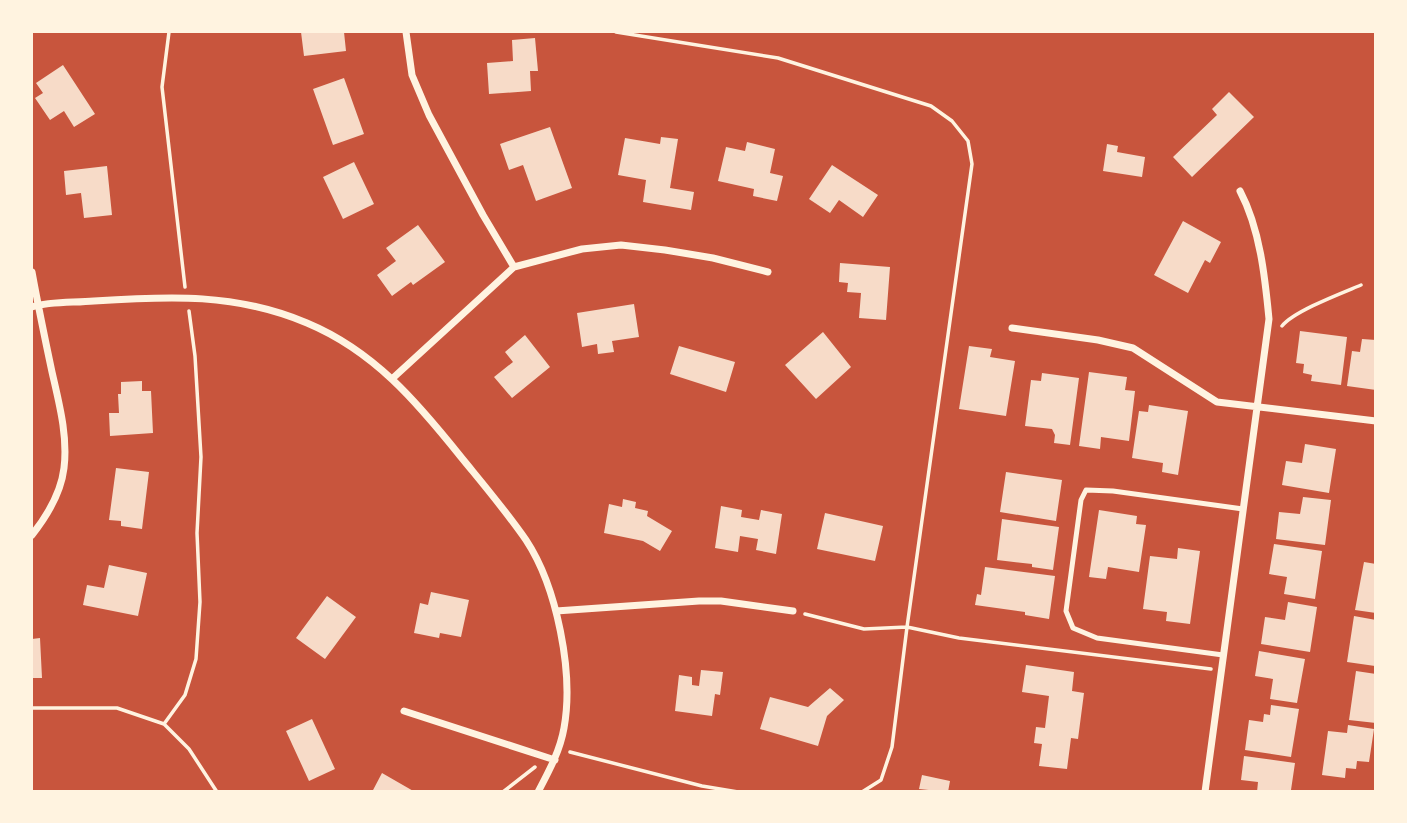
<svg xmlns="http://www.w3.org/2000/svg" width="1407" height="823" font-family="'Roboto Condensed',sans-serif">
	<rect width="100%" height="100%" fill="#c8553d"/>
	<path fill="#f7dbc8" d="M301 32H344L346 51 304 56Z
		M535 38 538 71H530L531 91 489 94 487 63 513 61 512 40Z
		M63 65 95 114 74 127 64 111 50 120 35 98 43 93 36 83Z
		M344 78 364 134 333 145 313 89Z
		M1229 92 1254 117 1192 177 1173 157 1217 115 1212 109Z
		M550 127 572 188 536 201 523 165 509 170 500 144Z
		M661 137 678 139 670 188 694 192 691 210 643 202 646 180 618 175 625 138 660 144Z
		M747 142 775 149 770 173 783 176 777 201 753 196 754 189 718 181 726 147 745 151Z
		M1107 144 1118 146 1117 152 1145 157 1142 177 1103 171Z
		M354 162 374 204 343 219 323 177Z
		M832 165 878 195 863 217 839 200 830 213 809 199Z
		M107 166 112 215 84 218 81 193 66 195 64 171Z
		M1183 221 1221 242 1210 263 1205 260 1188 293 1154 275Z
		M418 225 445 262 413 285 411 282 392 296 377 275 396 261 386 248Z
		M840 263 890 267 886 320 859 318 861 293 847 292 848 283 839 282Z
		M634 304 639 337 612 341 614 352 598 354 597 344 582 347 577 313Z
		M1300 331 1347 337 1341 385 1311 381 1312 375 1303 373 1304 364 1296 363Z
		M823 332 851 367 816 399 785 365Z
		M525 335 550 367 512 398 494 377 513 362 505 352Z
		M1362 339 1376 340V390L1347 386 1352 351 1360 352Z
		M679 346 735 362 726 392 670 374Z
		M969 346 992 349 990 357 1015 361 1006 416 959 409Z
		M1089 372 1127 377 1125 390 1135 391 1129 441 1101 437 1100 449 1079 446Z
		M1042 373 1079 378 1070 445 1054 443 1055 435 1052 429 1025 426 1031 380 1041 381Z
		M142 381V391H151L153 433 110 436 109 413H119L118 394H121V382Z
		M1149 405 1188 411 1178 475 1162 472 1163 463 1132 458 1139 411 1148 412Z
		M1305 444 1336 449 1329 493 1282 485 1286 461 1302 463Z
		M116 468 149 472 142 529 121 526V521L109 520Z
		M1006 472 1062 480 1056 521 1000 512Z
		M1303 497 1331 500 1325 545 1276 539 1279 512 1300 514Z
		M623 499 636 502 635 508 648 511 647 516 672 531 660 551 643 541 604 533 609 504 622 507Z
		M721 506 742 510 741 517 759 520 761 510 782 514 776 554 756 550 758 539 740 536 738 552 715 548Z
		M1099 510 1137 516 1136 524 1146 525 1139 572 1108 567 1106 579 1089 577Z
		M825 513 883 526 875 561 817 549Z
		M1002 519 1059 527 1053 570 1032 567V564L997 560Z
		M1274 544 1322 551 1315 599 1284 594 1287 577 1269 574Z
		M1178 548 1200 551 1190 624 1166 621 1167 612 1143 609 1150 556 1177 559Z
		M1364 562 1376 564V613L1355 610Z
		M109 565 147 573 138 616 83 605 87 585 104 588Z
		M985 567 1055 576 1049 619 1025 615V612L975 605 977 594 981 595Z
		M431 592 469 600 461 637 440 633 439 638 414 633 420 603 428 605Z
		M327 596 356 617 325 659 296 638Z
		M1288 602 1317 607 1310 652 1261 644 1265 617 1285 620Z
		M1354 616 1376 620 1375 666 1347 662Z
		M40 638 42 678H32V639Z
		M1259 651 1305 659 1297 703 1270 699 1273 679 1255 676Z
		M1026 665 1074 672 1072 691 1084 693 1078 739 1071 738 1067 769 1039 766 1042 744 1034 743 1036 727 1045 728 1049 696 1022 692Z
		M701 670 723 672 720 695 715 694 712 716 675 711 679 675 692 677V685L699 686Z
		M1356 671 1376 674V723L1349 720Z
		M830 688 844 700 827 716 818 746 760 729 770 697 808 707Z
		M1271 705 1299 709 1291 757 1245 750 1249 720 1263 722 1264 714 1270 715Z
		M312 719 335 769 309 781 286 731Z
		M1348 725 1374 729 1369 762 1357 761 1356 769 1346 768 1345 778 1322 775 1328 731 1347 733Z
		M1244 756 1295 763 1291 790 1257 792 1258 782 1241 780Z
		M382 773 415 792H372Z
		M922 775 950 781 948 792 919 789Z"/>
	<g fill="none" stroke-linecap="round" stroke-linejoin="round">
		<path stroke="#fff3e0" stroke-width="3.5" d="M169 32 162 87 185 287
			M616 32 778 58 931 106 952 121 968 141 972 164 907 627 959 638 1211 669
			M1282 326C1294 311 1342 293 1361 285
			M805 614 864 629 907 627 892 747 881 780 862 792
			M32 708H117L164 724 189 749 217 792
			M164 724 185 695 196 659 200 602 197 533 201 457 195 356 189 311
			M570 752 702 786 738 792
			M503 792 535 767"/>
		<path stroke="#fff3e0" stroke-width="5" d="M1223 655 1097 638 1073 628 1066 611 1081 500 1086 490 1113 491 1243 509"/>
		<path stroke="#fff3e0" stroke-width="7" d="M406 32 412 75 429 115 483 215 514 267
			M32 272C38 305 45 339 52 372 59 403 68 436 64 468 61 493 47 516 32 535
			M32 307C51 301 74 303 94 301 170 296 236 293 307 323 374 351 417 402 461 457 483 484 506 511 526 540 557 587 574 673 564 728 560 751 549 771 538 792
			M1012 328 1098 340 1133 348 1217 402 1376 421
			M393 378 514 267 582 249 621 245 665 250 713 258 768 272
			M556 611 699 601H721L793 611
			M404 711 555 760
			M1205 792 1269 319C1265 277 1260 229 1240 191"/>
	</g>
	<rect width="1407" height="823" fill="none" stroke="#fff3e0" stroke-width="66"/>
</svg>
